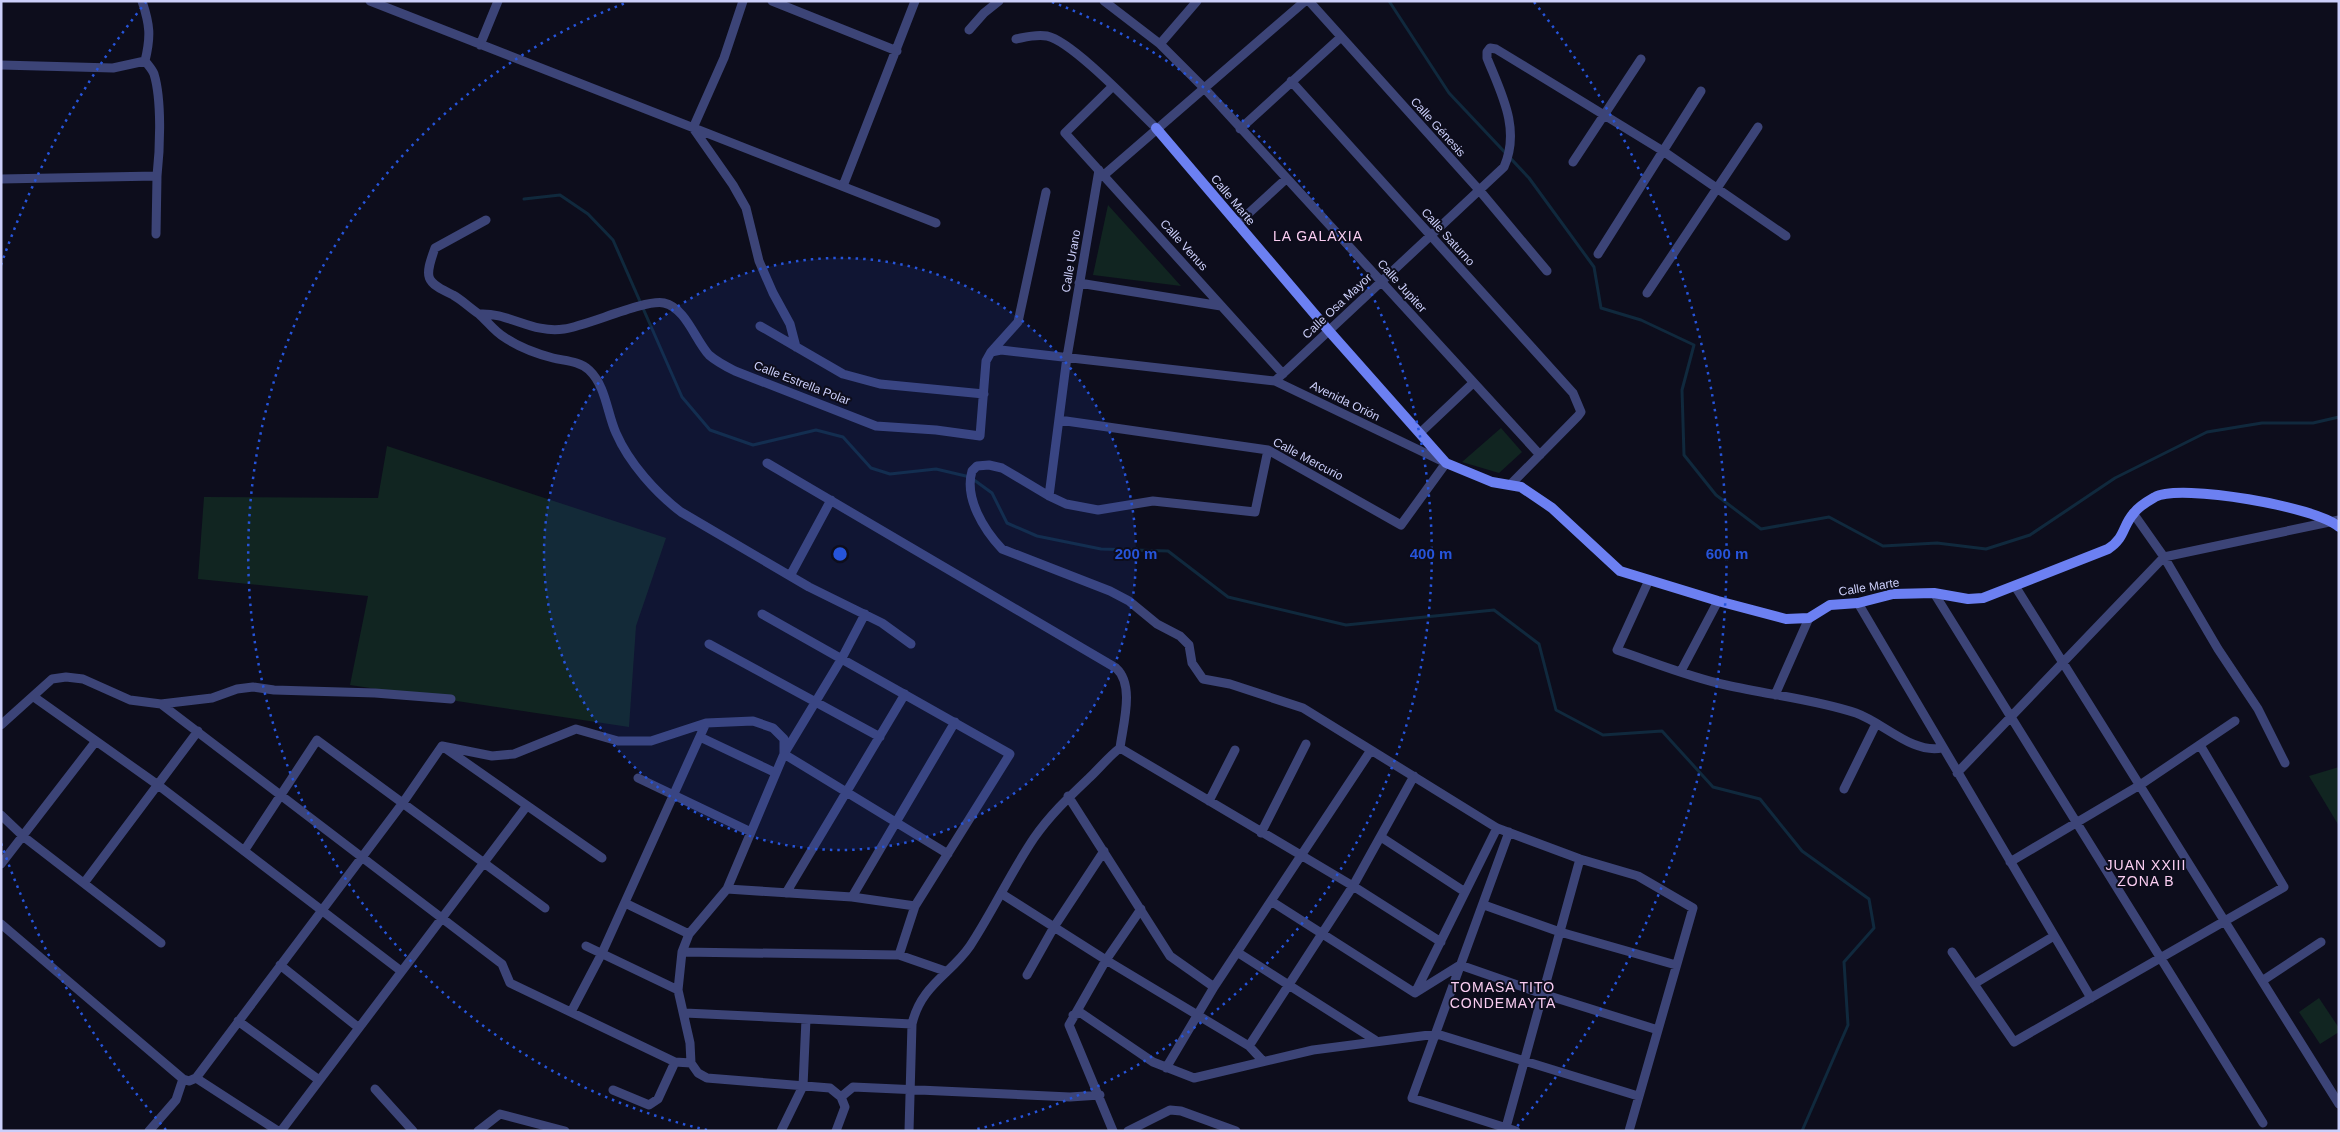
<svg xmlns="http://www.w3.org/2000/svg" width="2340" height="1132" font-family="Arial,sans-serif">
	<rect width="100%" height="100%" fill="#0d0d1c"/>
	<path fill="#112521" d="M1108 205 1181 286 1093 275Z
		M1501 428 1522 452 1499 473 1462 462Z
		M387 446 666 538 636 626 629 727 350 685 368 596 198 579 204 497 378 498Z
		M2339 767V826L2309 776Z
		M2319 998 2339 1028V1032L2320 1044 2299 1012Z"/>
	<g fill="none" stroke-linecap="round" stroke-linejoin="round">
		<path stroke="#10293d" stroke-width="3" d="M1389 1 1449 93 1529 178 1594 267 1601 308 1641 320 1694 345 1682 390 1684 455 1716 495 1761 529 1829 517 1883 546 1937 543 1986 549 2030 535 2115 478 2207 432 2262 423H2313L2339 417
			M524 199 560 195 588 214 613 240 682 397 710 430 753 445 816 430 843 437 871 468 890 474 936 469 970 477 992 493 1007 523 1037 536 1101 549 1168 551 1228 597 1346 625 1494 610 1539 644 1556 710 1603 735 1662 731 1713 787 1760 799 1802 851 1869 899 1874 928 1844 962 1848 1025 1802 1131"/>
		<path stroke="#3c4477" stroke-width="9" d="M142 1C150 25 151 36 145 61
			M370 1 936 223
			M743 1 724 58 693 128 733 185 746 208 759 261 773 293 790 324 796 347
			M772 1 897 51
			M1104 1 1160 44 1205 89 1540 455
			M1309 1 1480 191 1547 271
			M969 30 984 13 999 1
			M1016 39C1026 37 1036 34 1047 36 1072 41 1135 108 1156 128
			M1160 44 1197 1
			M480 45 498 1
			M145 61C148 65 152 69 154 74 162 100 160 149 157 176
			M1 65 113 68 145 61
			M1291 81 1573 393 1581 412 1578 416 1510 485
			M1113 86 1065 133 1283 374
			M1240 129 1341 37
			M1573 162 1641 59
			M1104 175 1305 1
			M1 179 157 176 156 234
			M843 186 915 1
			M486 220 435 248C424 278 425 282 453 295 462 300 470 308 479 314 508 312 533 334 564 329 587 326 645 299 664 303 686 308 695 340 709 355 717 362 725 366 735 371L876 426 936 430 980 436 986 361 991 352 1018 322 1046 192
			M1237 224 1286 179
			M1598 254 1701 91
			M1079 283 1221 306
			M1647 293 1758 127
			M479 314C487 321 495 332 504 337 517 346 538 354 553 358 565 361 579 361 589 370 606 386 607 413 616 433 629 463 656 493 681 512L809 587 882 623 911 644
			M760 326 843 374 880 384 984 394
			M991 352 1001 350 1275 381 1446 463 1401 525 1268 450 1059 420
			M1275 381 1504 167C1521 129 1501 93 1487 58V52L1490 48 1496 49 1663 151 1786 236
			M1420 433 1473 383
			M1268 450 1255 512 1153 501 1098 510 1066 504 1049 496 1002 468 989 465 977 466 972 471C964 498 984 530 1002 549L1110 591 1129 601 1157 624 1180 636 1189 645 1192 663 1203 679 1230 684 1303 708 1497 828 1580 859 1638 876 1693 908 1629 1131
			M767 463 1116 668C1135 685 1123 724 1120 748 1108 757 1099 769 1088 779 1068 798 1050 815 1034 838 1011 872 993 911 970 946 951 974 921 985 912 1024L909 1131
			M1049 496 1067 357 1099 170
			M2133 513 2164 557 2218 649 2258 709 2285 763
			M790 576 831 500
			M1649 580 1617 650C1653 662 1689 677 1726 685 1769 695 1814 699 1856 713 1884 723 1912 754 1942 748
			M2015 586 2339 1104
			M1934 593 2263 1123
			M1858 603 2091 998
			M762 614 1010 754 915 906 899 955
			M865 614 842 658 784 754 948 854
			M709 644 880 737
			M1681 671 1718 601
			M1775 695 1809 618
			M34 697 158 785 401 971
			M161 704 502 964 510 983 675 1062 691 1063
			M1 725 52 679 66 677 83 679 130 700 161 704 212 698 237 689 253 687 274 690 375 693 451 699
			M700 737 776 773
			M442 746 492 756 514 754 576 729 618 741H651L706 723 753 721 773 728 784 739V754L727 889 689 934 682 952 678 990 690 1043 691 1063 698 1073 707 1078 830 1088 841 1097 845 1107 836 1131
			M445 748 602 858
			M1120 748 1353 886 1441 942
			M1957 773 2164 557 2339 520
			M638 778 751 832
			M1844 789 1876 724
			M1068 796 1170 956 1214 987
			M1209 801 1235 750
			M1 815 24 837 161 943
			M1509 832 1412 1098 1516 1131
			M1261 833 1306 744
			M1381 837 1465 892
			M244 851 317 740 545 908
			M2010 862 2140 785 2235 721
			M1 864 96 741
			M84 883 198 731
			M727 889 852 897 915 906
			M786 893 905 694
			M1002 894 1106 960 1249 1046 1263 1061
			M852 897 955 722
			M1271 901 1415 993 1460 965 1543 994 1658 1030
			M625 903 689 934
			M1484 905 1560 932 1676 965
			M1 924 183 1079 189 1081 196 1078 278 1131
			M586 946 678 990
			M682 952 899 955 945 971
			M1237 952 1375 1040
			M1952 952 2014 1042 2284 887 2200 745
			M280 965 359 1028
			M1027 975 1054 927 1104 851
			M2262 981 2321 942
			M1974 984 2054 936
			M1415 993 1497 828
			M571 1012 602 953 706 723
			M685 1013 912 1024
			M1073 1015 1081 1013 1153 1062 1194 1078 1313 1050 1437 1034 1638 1096
			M238 1021 319 1080
			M1249 1046 1353 886 1414 776
			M1166 1068 1214 987 1371 750
			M196 1078 402 804 442 746
			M375 1089 413 1131
			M613 1090 649 1105 658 1099 675 1062
			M841 1097 853 1087 1070 1097 1100 1095
			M149 1131 176 1100 183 1079
			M281 1131 526 807
			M478 1131 500 1114 565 1131
			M781 1131 803 1086 806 1019
			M1113 1131 1069 1025 1106 960 1141 909
			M1128 1131 1170 1110 1181 1111 1236 1131
			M1505 1131 1580 859"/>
		<path stroke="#6c80f2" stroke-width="10" d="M1156 128 1329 331 1446 463 1492 482 1521 487 1552 508 1620 571 1718 601 1786 619 1809 618 1830 605 1858 603 1893 594 1934 593 1968 599 1983 598 2108 549C2126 537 2122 526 2134 513 2139 506 2148 501 2155 497 2180 483 2318 507 2339 527"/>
	</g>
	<circle cx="840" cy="554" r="296" fill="#2654da" fill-opacity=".12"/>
	<g fill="none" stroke="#2654da" stroke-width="2.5" stroke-dasharray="2.5 5">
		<circle cx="840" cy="554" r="296"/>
		<path d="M707 1130A591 591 0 0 1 628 2M1052 2A591 591 0 0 1 973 1130"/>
		<path d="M166 1130A887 887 0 0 1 1 843M1 265A887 887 0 0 1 146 2M1534 2A887 887 0 0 1 1514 1130"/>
	</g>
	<g text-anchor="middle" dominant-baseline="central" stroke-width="4" stroke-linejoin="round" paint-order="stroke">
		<g font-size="12" fill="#cccffa" stroke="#0d0d1c">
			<text transform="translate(1438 127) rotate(48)">Calle Génesis</text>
			<text transform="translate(1233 200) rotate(50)">Calle Marte</text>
			<text transform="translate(1448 237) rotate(48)">Calle Saturno</text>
			<text transform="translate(1184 245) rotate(48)">Calle Venus</text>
			<text transform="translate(1071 261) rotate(-80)">Calle Urano</text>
			<text transform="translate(1402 286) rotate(48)">Calle Jupiter</text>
			<text transform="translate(1337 306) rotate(-43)">Calle Osa Mayor</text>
			<text transform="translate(802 383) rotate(21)">Calle Estrella Polar</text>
			<text transform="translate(1345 401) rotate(26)">Avenida Orión</text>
			<text transform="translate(1308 459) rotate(28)">Calle Mercurio</text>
			<text transform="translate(1869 587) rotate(-9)">Calle Marte</text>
		</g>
		<g font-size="14" letter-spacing="1" fill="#fbcef2" stroke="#0d0d1c">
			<text x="1318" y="236">LA GALAXIA</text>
			<text x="2146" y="865">JUAN XXIII<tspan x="2146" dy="16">ZONA B</tspan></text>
			<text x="1503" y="987">TOMASA TITO<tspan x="1503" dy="16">CONDEMAYTA</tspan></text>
		</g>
	</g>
	<circle cx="840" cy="554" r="8" fill="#2654da" stroke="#0d0d1c" stroke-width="2.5"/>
	<g font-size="15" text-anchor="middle" font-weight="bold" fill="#2654da" stroke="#0d0d1c" stroke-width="4" stroke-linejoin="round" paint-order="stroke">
		<text x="1136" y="559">200 m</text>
		<text x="1431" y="559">400 m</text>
		<text x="1727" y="559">600 m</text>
	</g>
	<rect width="2340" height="1132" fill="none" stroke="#cccffa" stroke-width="5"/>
</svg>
